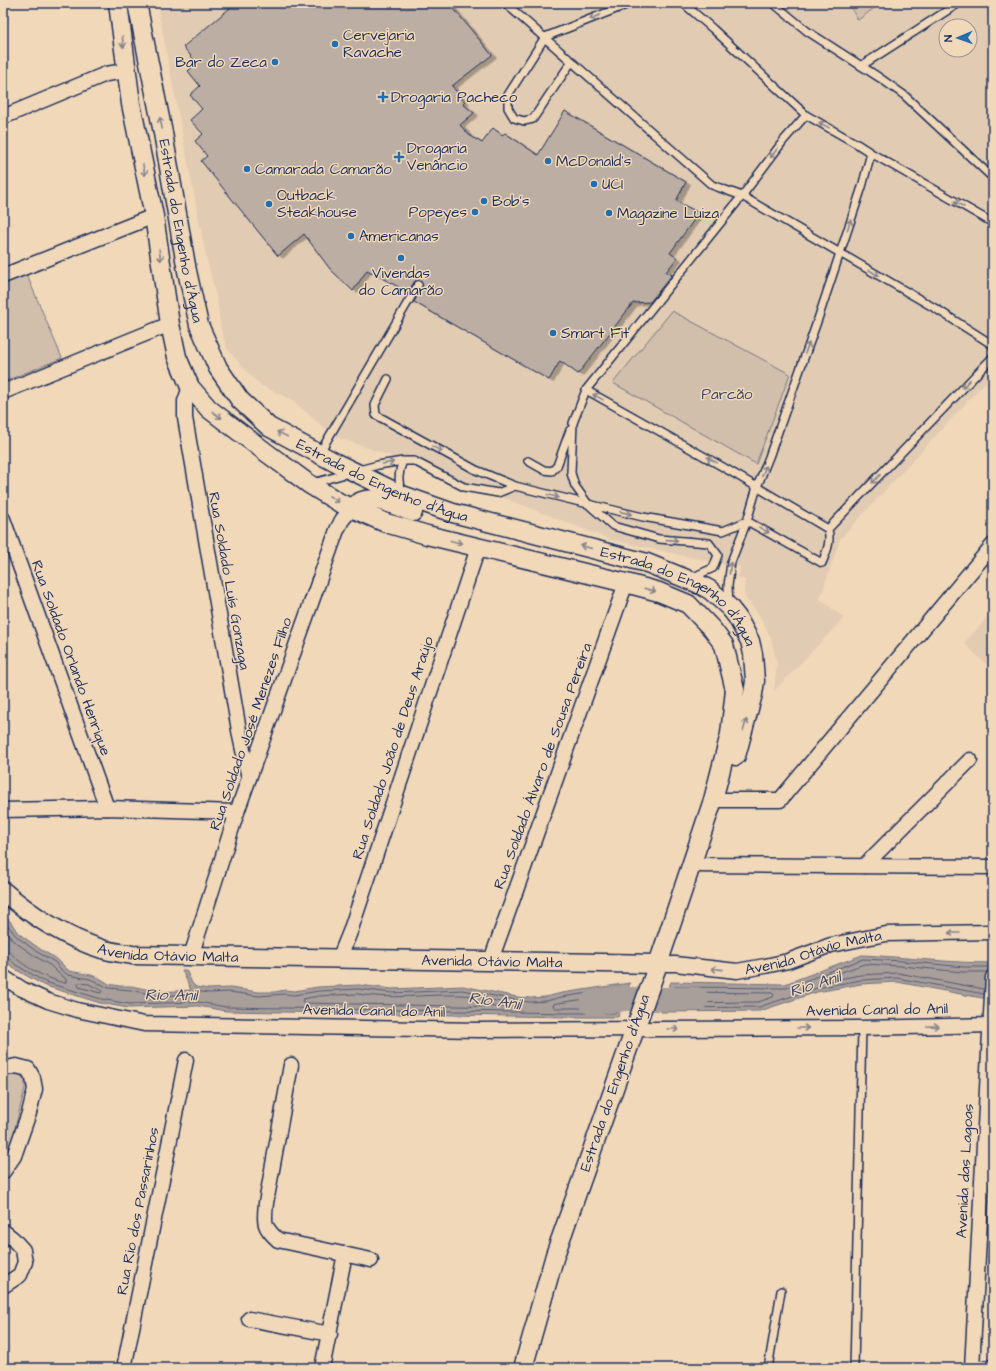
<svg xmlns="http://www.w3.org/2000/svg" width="996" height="1371" font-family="'Architects Daughter',sans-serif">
	<defs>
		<filter id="shadow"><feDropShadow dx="4.5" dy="2.5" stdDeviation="0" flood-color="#0004"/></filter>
	</defs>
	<rect width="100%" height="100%" fill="#f1d8b9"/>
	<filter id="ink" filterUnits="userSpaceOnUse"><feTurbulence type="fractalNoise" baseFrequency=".025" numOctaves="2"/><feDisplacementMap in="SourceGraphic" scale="8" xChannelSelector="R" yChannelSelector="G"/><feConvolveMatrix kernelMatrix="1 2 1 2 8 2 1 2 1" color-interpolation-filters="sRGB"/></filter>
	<g filter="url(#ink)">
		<path fill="#e1cbb2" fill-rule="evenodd" d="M160 3H848L858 20 881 3H993V374L840 539 820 599 844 618 774 691 777 664 771 638 759 615 746 599 744 594 745 580 738 578 740 566 721 564 609 539 448 476 334 436 292 400 262 386 249 374 227 349 221 329 217 300 206 256 159 13ZM946 26H970V50H946Z
			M993 612V671L964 643Z"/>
		<path fill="#d1bfac" stroke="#767785" d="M848 3H881L858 20Z
			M26 273 62 358 3 382V282Z
			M672 311 790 374 756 464 613 383Z
			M10 1073 19 1074 25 1080V1088L10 1148 3 1158V1075Z"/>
		<path fill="#a89e9a" stroke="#707282" d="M3 915 10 921 18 933 40 949 57 959 69 971 91 975 101 979 109 984 119 986H131L160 992 191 990 182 970H186L192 983 196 987 209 989 230 988 259 992H275L285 990 294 991 318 987 359 985 392 989 463 986 517 997 531 998 545 997 562 993 630 983 618 1017H567L226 1011 198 1006 128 1008 100 1003 43 985 13 968 3 958Z
			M862 955C906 957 949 963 993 963V998H982L897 982 861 984 817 992 760 1011 661 1012 664 999 671 982 785 984Z"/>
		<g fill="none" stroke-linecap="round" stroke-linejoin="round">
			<path stroke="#535b76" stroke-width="1" d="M3 919 16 936 37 952 55 962 60 969 68 975 90 979 109 988 131 990 159 996 190 994 195 991 209 993 230 992 259 996 285 994 294 995 319 991 358 989 392 993 462 990 516 1000 530 1002 546 1001 562 997 621 988 623 991 616 1012 614 1013H567L226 1007 198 1002 129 1004 101 999 45 982 16 965 7 956 3 955
				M3 926 12 940 35 956 51 966 57 972 66 979V982L65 983C50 980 30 970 18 960 13 956 11 951 3 950
				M79 983 89 984 101 990 102 992 100 993 79 987 78 985Z
				M984 989 898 973 860 975 829 981 827 979 828 977 864 964 901 966 963 972H987
				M678 992 772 993 774 995 773 997 758 1002 675 1003 674 1000Z
				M358 994C392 1000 425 994 460 995 475 995 490 1000 505 1003L506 1005 504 1007 304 1003 302 1001 303 999 319 996Z
				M984 994 897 978 861 980 817 988 759 1007 669 1008 667 1006 675 987 786 988 863 959 902 961 964 967H993
				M613 995 615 997 611 1008H555L553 1006 554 1004Z"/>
			<path stroke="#a89e9a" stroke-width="24" d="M592 1003 624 999H697"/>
		</g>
		<path fill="#bcaea3" stroke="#1b2f5e" filter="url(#shadow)" d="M236 3H449L492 55 452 86 465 102 463 104 474 113 460 125 469 135 482 143 493 128 502 135 505 133 538 155 565 111 686 182 676 201 699 213 670 253 677 258 666 272 672 275 650 302 633 303 578 374 560 361 549 380 414 302 422 287V283L420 281H415L408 292 367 270 353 291 330 269 304 234 278 256 201 161 207 156 195 141 203 134 190 120 202 109 190 95 200 86 188 71 197 63 183 47Z"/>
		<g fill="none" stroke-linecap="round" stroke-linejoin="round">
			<g stroke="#1b2f5e" stroke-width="10">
				<path id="service" d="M505 3 712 185 742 196 938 310 993 345
					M683 3 713 29 806 115 857 144 871 153 862 187 818 319 769 457 757 487 747 521 731 562 728 586 729 604
					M773 3 807 31 880 78 904 95 993 178
					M572 61 533 119 524 121 514 118 508 108V95L545 37 631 3
					M861 66 959 3
					M871 153 993 223
					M388 379 375 405 376 415 476 470 515 486 588 504 613 526 659 539 709 543 718 555 713 568 691 578
					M586 390 723 467 828 529C831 542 827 551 822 563L747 521 723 531 643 517 588 504 575 486 571 473 573 423 586 390 742 196 784 140 806 115
					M319 454 418 285
					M528 461 544 470 552 471 557 466 570 430
					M359 470 378 465 403 461H414L464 487 498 493 515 486
					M313 483 349 473
					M401 493C398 481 398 472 403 461
					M828 529 993 357
					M973 1364H993
					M768 1368 781 1291
					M854 1368 862 1028"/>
			</g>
			<g stroke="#1b2f5e" stroke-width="17">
				<g id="minor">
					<path d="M3 117 106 74 126 71"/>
					<path d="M3 276 154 216"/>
					<path d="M190 387 185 401V418L240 736 249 778"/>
					<path d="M3 392 170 324"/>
					<path d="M3 519 107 808"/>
					<path d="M713 800H780L993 545"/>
					<path d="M3 810 107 808 237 812"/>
					<path d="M690 865 993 867"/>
					<path d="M864 866 970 760"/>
					<path d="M191 956 237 812 337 530 342 520 352 508"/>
					<path d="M339 959 350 932 478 548"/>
					<path d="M491 960 626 583"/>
					<path id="s1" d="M658 964H675L737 971 765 966 788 961 831 945 886 934 993 932"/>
					<path d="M3 977 22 989 48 1001 77 1010 144 1024 479 1030 862 1028 993 1025"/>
					<path d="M291 1065 266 1203C264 1222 263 1227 278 1240L371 1260"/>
					<path d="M3 1069 16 1066 28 1069 33 1078 35 1089 29 1113 14 1156 3 1172"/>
					<path d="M3 1231 13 1239 23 1250 25 1262 20 1275 3 1286"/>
					<path d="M249 1319 330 1334"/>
					<path d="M124 1368 186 1060"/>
					<path d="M322 1368 345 1254"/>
					<path d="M972 1368 993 977"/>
				</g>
			</g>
			<g stroke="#1b2f5e" stroke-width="21">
				<g id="tertiary">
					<path d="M118 3 131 104 154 216 170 324 177 357 190 387 209 409 267 453 309 484 340 503 386 523 427 535 626 583 659 592 688 604 712 629 724 645 735 690 730 734 713 800 658 964 555 1255 523 1368"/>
					<path id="s2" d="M137 3 163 133 187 271 199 325 218 368 240 400 269 427 336 463 402 495 453 513 647 563 699 584 710 590 729 607 737 617 750 641 753 654 755 681 753 694 736 756"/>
					<path d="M352 508C368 489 394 507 413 512"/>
					<path id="s3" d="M3 891C32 916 64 937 102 949 111 952 122 953 132 955L658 964"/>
				</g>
			</g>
			<use href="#service" stroke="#f1d8b9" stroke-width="7"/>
			<use href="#minor" stroke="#f1d8b9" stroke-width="14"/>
			<use href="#tertiary" stroke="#f1d8b9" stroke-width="18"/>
		</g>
		<defs><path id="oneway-shaft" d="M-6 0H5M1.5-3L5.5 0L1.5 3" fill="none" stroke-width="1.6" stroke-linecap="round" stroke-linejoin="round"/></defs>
		<g stroke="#86848c">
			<use href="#oneway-shaft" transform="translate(595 17) rotate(158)"/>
			<use href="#oneway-shaft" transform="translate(123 42) rotate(83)"/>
			<use href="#oneway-shaft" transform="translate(161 123) rotate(-102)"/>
			<use href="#oneway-shaft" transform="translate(824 125) rotate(-151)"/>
			<use href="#oneway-shaft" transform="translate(774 153) rotate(127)"/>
			<use href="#oneway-shaft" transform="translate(144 170) rotate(78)"/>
			<use href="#oneway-shaft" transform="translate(959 204) rotate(-150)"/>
			<use href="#oneway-shaft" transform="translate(849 225) rotate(-72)"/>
			<use href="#oneway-shaft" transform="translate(160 255) rotate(81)"/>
			<use href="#oneway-shaft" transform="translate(874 273) rotate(30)"/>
			<use href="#oneway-shaft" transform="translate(807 348) rotate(-70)"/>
			<use href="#oneway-shaft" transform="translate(966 384) rotate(133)"/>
			<use href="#oneway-shaft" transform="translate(598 397) rotate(-151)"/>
			<use href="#oneway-shaft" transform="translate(217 415) rotate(37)"/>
			<use href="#oneway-shaft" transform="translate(282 434) rotate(-152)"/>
			<use href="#oneway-shaft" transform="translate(437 449) rotate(29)"/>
			<use href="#oneway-shaft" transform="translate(712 460) rotate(-151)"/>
			<use href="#oneway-shaft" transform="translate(388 463) rotate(-10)"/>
			<use href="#oneway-shaft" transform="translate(764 471) rotate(-68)"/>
			<use href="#oneway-shaft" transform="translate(876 479) rotate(134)"/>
			<use href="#oneway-shaft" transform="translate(553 496) rotate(14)"/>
			<use href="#oneway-shaft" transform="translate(334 499) rotate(32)"/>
			<use href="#oneway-shaft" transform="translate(626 513) rotate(13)"/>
			<use href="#oneway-shaft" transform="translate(764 530) rotate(29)"/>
			<use href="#oneway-shaft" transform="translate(672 540) rotate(4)"/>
			<use href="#oneway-shaft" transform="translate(456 542) rotate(14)"/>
			<use href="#oneway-shaft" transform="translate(586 547) rotate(-166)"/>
			<use href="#oneway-shaft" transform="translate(730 568) rotate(-84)"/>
			<use href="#oneway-shaft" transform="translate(650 590) rotate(16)"/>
			<use href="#oneway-shaft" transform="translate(745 725) rotate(-74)"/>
			<use href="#oneway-shaft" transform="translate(954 933) rotate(180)"/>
			<use href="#oneway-shaft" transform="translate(717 969) rotate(-174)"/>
			<use href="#oneway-shaft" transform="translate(933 1026) rotate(-2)"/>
			<use href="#oneway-shaft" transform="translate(803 1028)"/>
			<use href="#oneway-shaft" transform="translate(673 1029)"/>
		</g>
	</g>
	<g fill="#1f6fb2" stroke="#f1d8b9" stroke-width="1.5">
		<circle cx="335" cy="44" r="4"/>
		<circle cx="275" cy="62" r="4"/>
		<path d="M381 91h4v4h4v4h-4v4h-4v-4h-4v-4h4z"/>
		<path d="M397 151h4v4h4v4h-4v4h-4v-4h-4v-4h4z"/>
		<circle cx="548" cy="161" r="4"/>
		<circle cx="247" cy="169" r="4"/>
		<circle cx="594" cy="184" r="4"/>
		<circle cx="484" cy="201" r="4"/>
		<circle cx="269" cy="204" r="4"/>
		<circle cx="475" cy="212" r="4"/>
		<circle cx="609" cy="213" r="4"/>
		<circle cx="351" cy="236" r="4"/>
		<circle cx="401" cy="258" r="4"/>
		<circle cx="553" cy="333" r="4"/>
	</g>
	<g text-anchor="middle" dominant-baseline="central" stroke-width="3" stroke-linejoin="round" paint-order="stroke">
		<g font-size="15" fill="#1b2f5e" stroke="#f1d8b9" text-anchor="start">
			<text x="343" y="35">Cervejaria<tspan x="343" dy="17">Ravache</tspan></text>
			<text x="267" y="62" text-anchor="end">Bar do Zeca</text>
			<text x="391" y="97">Drogaria Pacheco</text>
			<text x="407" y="148">Drogaria<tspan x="407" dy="17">Venâncio</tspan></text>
			<text x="556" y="161">McDonald's</text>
			<text x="255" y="169">Camarada Camarão</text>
			<text x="602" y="184">UCI</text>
			<text x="277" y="195">Outback<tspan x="277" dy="17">Steakhouse</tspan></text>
			<text x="492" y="201">Bob's</text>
			<text x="467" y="212" text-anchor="end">Popeyes</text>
			<text x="617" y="213">Magazine Luiza</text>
			<text x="359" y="236">Americanas</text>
			<text x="401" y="273" text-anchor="middle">Vivendas<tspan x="401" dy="17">do Camarão</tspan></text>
			<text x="561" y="333">Smart Fit</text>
		</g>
		<g font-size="15" fill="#1b2f5e" stroke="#f1d8b9">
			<text stroke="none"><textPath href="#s2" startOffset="232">Estrada do Engenho d'Água</textPath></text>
			<text stroke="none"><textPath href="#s2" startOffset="579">Estrada do Engenho d'Água</textPath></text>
			<text transform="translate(229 581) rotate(80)">Rua Soldado Luís Gonzaga</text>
			<text stroke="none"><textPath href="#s2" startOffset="903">Estrada do Engenho d'Água</textPath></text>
			<text transform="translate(71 658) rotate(70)">Rua Soldado Orlando Henrique</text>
			<text transform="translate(251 724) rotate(-71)">Rua Soldado José Menezes Filho</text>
			<text transform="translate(393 748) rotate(-72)">Rua Soldado João de Deus Araújo</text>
			<text transform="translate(543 766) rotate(-70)">Rua Soldado Álvaro de Sousa Pereira</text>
			<text stroke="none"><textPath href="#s3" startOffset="182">Avenida Otávio Malta</textPath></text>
			<text stroke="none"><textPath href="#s1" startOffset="158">Avenida Otávio Malta</textPath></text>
			<text stroke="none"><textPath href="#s3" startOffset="506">Avenida Otávio Malta</textPath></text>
			<text transform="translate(877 1010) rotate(-1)">Avenida Canal do Anil</text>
			<text transform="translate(374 1011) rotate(1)">Avenida Canal do Anil</text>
			<text transform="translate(615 1083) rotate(-71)">Estrada do Engenho d'Água</text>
			<text transform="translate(965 1171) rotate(-87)">Avenida das Lagoas</text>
			<text transform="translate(138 1211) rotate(-79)">Rua Rio dos Passarinhos</text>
		</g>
		<g font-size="15" fill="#36456a" stroke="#f1d8b9">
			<text x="727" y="394">Parcão</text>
		</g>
		<g font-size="16" font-style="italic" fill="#37456a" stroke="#f1d8b9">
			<text transform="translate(815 984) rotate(-17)">Rio Anil</text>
			<text transform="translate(171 995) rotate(1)">Rio Anil</text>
			<text transform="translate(495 1001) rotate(8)">Rio Anil</text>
		</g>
	</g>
	<rect width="996" height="1371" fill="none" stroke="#f1d8b9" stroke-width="16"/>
	<rect x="8" y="8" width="980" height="1355" fill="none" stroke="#1b2f5e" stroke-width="1.5" filter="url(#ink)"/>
	<g transform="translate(958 38) rotate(268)"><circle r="19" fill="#f1d8b9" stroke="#9b9495"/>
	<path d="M0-3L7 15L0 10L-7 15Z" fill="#1f6fb2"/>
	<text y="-6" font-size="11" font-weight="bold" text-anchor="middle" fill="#1b2f5e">N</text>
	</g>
</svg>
